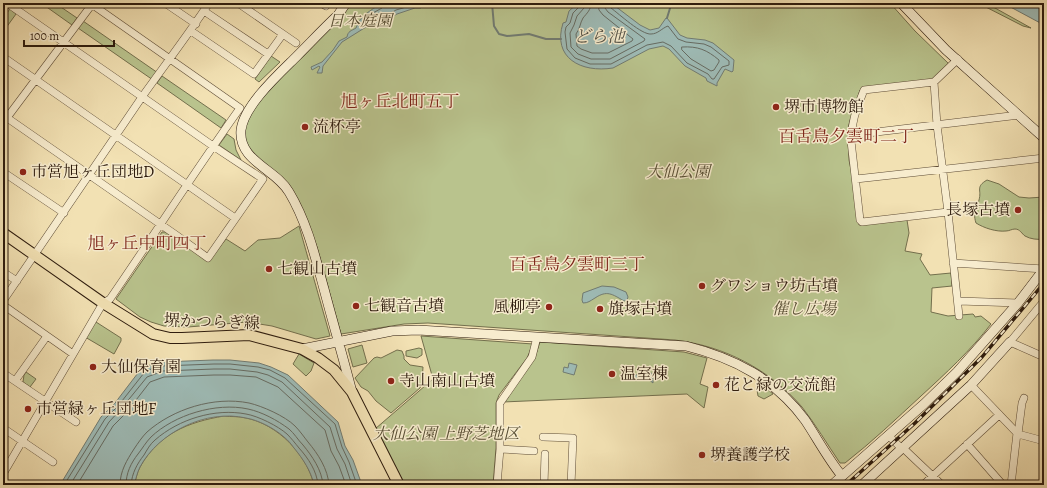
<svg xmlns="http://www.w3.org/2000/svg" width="1047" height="488" font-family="Alegreya,'Noto Serif JP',serif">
	<rect width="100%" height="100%" fill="#f2e1b3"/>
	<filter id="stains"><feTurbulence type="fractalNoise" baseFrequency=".005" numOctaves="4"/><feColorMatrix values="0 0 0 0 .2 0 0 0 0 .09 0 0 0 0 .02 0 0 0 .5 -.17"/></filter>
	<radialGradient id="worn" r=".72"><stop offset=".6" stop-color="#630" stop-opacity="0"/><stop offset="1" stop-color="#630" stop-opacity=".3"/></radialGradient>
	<path fill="#b9c38d" stroke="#736f4d" d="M41 3H55L77 18 72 25Z
		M349 3H890L915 31 949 64 933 79 860 90 848 128 849 160 853 179 859 225 907 220 909 233 905 251 922 254 920 259 930 275 951 273 952 286 932 288 931 312 948 316 973 314 974 315 975 317 981 316 991 324C971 350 945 374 921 396 896 419 872 442 845 463H840C827 444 816 425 802 407 769 369 724 346 675 340L428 323 404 324 341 334 317 247 306 218 249 150 243 135 248 116 261 94Z
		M978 3H986L1031 28 1023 26Z
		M10 9 16 14 3 32V18Z
		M83 21 158 73 153 80 78 28Z
		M271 56 280 62 259 82 255 79Z
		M162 76 226 120 221 128 157 83Z
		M227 134 234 139 236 150 241 160 219 145Z
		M987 180 999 184 1019 197 1029 198 1044 197V239C1038 240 1030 239 1025 236 1022 234 1020 229 1015 229 1012 229 1009 231 1006 231 996 232 984 228 976 223 974 217 974 211 976 206 977 204 979 202 979 200 982 190 975 187 987 180Z
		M299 226 330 336 316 339 272 326 247 322 188 327 164 326 151 322 140 317 116 299 162 232H165L209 260 226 239 245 251 258 240 280 238Z
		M96 322 121 338V341L114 354 85 337 94 323Z
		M421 336 533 344 527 358 499 395 496 403V448L493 485H405L375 429 433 379Z
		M540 342 684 352 707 358 700 384 708 387 704 408 687 394 503 402 535 357Z
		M362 345 367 363 353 367 348 349Z
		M419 348 422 349V355L417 358 406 356V351Z
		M397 350 402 351 404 356V359L410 365 423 367 422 382 420 388 391 413 376 401 368 391 361 387 355 378 374 358 377 357 381 358Z
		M299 354 314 363 311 371 306 376 293 364Z
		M26 372 36 379 30 387 23 382 24 375Z
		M761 384 773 394 764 399 758 396 757 390Z
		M224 416C231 417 239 416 246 418 277 424 307 454 314 485H134C136 479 137 472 140 467 158 434 188 422 224 416Z"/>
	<path fill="#9ebbb6" stroke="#717b72" d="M381 3 424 4 421 8H415L397 14 378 24 366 27 342 42 323 66 322 73H317L320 67 319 66 312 70 311 67 322 62 333 50 339 41 347 37C348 31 351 31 356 28 360 15 371 11 381 3Z
		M578 3H611L640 25 650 30 659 28 666 18H667L680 35 687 38 705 40 713 43 734 60 733 71 732 72 725 69 717 83V86L707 81 706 78 685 66 669 49 663 46 649 49 613 68C581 73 552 58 563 23L566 22 569 11Z
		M1003 3H1032L1044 10V25Z
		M602 286 614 287 626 292 628 297 627 300 624 301C612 294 607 290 595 298 590 301 588 303 583 303L582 300 583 293Z
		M213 360H230L259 363 271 367 288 375 338 422 345 446 353 460 362 485H314C311 471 303 459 294 448 291 444 288 440 284 437 274 428 258 420 246 418 206 409 159 432 140 467 137 473 136 479 134 485H60L101 417 115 403 141 369 150 365 162 362Z
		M569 363 577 365 574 375 563 372 564 367 568 368Z
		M646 372 655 374 653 378V383L648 379 632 380 633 374 641 376 642 374 645 375Z"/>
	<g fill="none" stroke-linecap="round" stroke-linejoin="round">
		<path stroke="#666b62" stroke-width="1" d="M384 3 382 8 371 14 366 20 367 22 377 21 396 10 420 3
			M580 3 579 7 573 13 570 23 566 27 565 32 567 49 575 58 590 64H611L647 45 663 42 671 46 687 63 708 74 712 79H714L722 67 729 65V61L711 47 704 44 686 42 678 39 668 26C662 28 658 34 651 34 642 35 619 14 611 8L609 3
			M585 3 584 8 577 16 574 25 570 33 571 47 578 54 591 59H610L644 41 645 39 608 12 605 8 604 3
			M591 3C591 10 587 13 583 18 580 23 580 29 576 34L577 46 581 49 592 53H608L632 41 633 39 603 15 599 10 598 3
			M682 47C698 46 707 50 719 60V62L714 70 711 71 691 59 682 50Z
			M64 485 105 419 118 406 144 373 151 369 162 366 214 364H230L258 367 270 370 285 378 335 424 342 447 349 462 357 485
			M70 485 109 422 121 409 147 377 163 371 214 369H230L257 372 268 375 282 382 330 427 337 449 345 464 352 485
			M77 485 113 426 126 413 150 382 164 377 214 375H230L256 377 278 387 325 430 331 451 339 466 346 485
			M120 485C120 471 127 460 134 449 138 443 142 437 147 432 173 409 214 396 249 403 262 406 285 416 295 426 300 431 304 437 308 442 318 454 328 469 329 485
			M126 485C126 473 131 463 138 454 142 449 146 442 151 437 174 415 216 402 248 409 262 412 277 420 289 429 294 433 298 440 303 445 312 456 322 470 323 485
			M131 485C132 473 137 464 144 455 147 450 150 444 155 440 179 419 215 408 246 414 258 416 278 426 287 434 291 438 295 443 299 448 308 458 317 471 318 485"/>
		<path stroke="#717b72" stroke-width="2" d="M492 3 494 26 499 34 507 36 529 34 546 39H561
			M667 18 671 5 677 3"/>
		<g stroke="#5e4c36" stroke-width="8">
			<path id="street" d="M165 3 196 24
				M238 3 296 43
				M321 3 326 6
				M204 11 268 54
				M191 31 254 74 283 34
				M3 57 235 218
				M958 59 934 82 864 90C857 108 851 122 851 141L860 220 862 222 948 212 959 316
				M934 82 937 125 948 212
				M3 115 176 235 208 258 263 179 213 146 7 3
				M3 123 93 3
				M851 135 1019 115
				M3 172 64 213
				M856 179 1044 158
				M953 263 1044 269
				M3 272 17 281
				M3 301C50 233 96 165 142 97 164 66 188 35 209 3
				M959 301 1018 303
				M1044 301 1010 342 1044 357
				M3 305 73 354
				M3 373 76 422
				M15 381 47 336
				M971 385 1017 433 1011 485
				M3 428 53 462
				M1017 433 1018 434 1044 441
				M1018 434 1022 403 1024 398
				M888 435 902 449
				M543 437 573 438 571 485
				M967 444 1003 485
				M903 448 942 485
				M500 449 534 451
				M3 474 103 303 110 299C154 235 195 171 240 108L90 3
				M497 485 500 449V403L532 357 537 337
				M544 485 545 454
				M923 485 999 415"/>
		</g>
		<g stroke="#2d1b0d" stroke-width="10">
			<path id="secondary" d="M346 3 338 15C324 28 311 42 297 56 280 73 244 105 241 130 238 161 276 169 289 192 307 222 315 256 324 289 333 323 343 357 352 392
				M901 3 946 50 1044 138
				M302 349 392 331 418 330 686 346C734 358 775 379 805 420 817 438 828 459 842 476
				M832 485 924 404 957 372 1018 303 1044 269
				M862 485 971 385 1010 342"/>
		</g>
		<g stroke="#2d1b0d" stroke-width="12">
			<path id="primary" d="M3 233 103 303 153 334 170 338H182L249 335 302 349 318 358 334 370 352 392 399 485"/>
		</g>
		<use href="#street" stroke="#f7ecce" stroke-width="7"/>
		<use href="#secondary" stroke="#f7ecce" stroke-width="9"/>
		<use href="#primary" stroke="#f2e1b3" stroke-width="10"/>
		<g stroke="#2d1b0d" stroke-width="3.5">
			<path id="rail" d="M846 485 915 423 982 357 1044 283"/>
		</g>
		<use href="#rail" stroke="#f7ecce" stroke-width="2" stroke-dasharray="6" stroke-linecap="butt"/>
	</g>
	<g fill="#8f2418" stroke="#f7ecce" stroke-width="1.5">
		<circle cx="776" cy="107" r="4"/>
		<circle cx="305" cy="127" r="4"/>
		<circle cx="23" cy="172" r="4"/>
		<circle cx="1018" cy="210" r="4"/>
		<circle cx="269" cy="269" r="4"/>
		<circle cx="702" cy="286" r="4"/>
		<circle cx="356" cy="306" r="4"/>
		<circle cx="549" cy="307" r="4"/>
		<circle cx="600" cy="309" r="4"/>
		<circle cx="93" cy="367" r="4"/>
		<circle cx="612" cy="374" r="4"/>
		<circle cx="391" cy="381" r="4"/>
		<circle cx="716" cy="385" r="4"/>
		<circle cx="28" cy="409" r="4"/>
		<circle cx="702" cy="455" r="4"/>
	</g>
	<g text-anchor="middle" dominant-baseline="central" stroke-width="3" stroke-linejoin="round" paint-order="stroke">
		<g font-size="16" font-style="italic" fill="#574d33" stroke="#f7ecce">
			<text x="360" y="21">日本庭園</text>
			<text x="678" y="172">大仙公園</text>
			<text x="804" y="309">催し広場</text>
			<text x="446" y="434">大仙公園 上野芝地区</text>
		</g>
		<g font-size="16" fill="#2d1b0d" stroke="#f7ecce" text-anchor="start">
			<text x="784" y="107">堺市博物館</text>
			<text x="313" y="127">流杯亭</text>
			<text x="31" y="172">市営旭ヶ丘団地D</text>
			<text x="1010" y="210" text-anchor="end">長塚古墳</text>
			<text x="277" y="269">七観山古墳</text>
			<text x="710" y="286">グワショウ坊古墳</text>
			<text x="364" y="306">七観音古墳</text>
			<text x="541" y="307" text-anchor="end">風柳亭</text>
			<text x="608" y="309">旗塚古墳</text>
			<text x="101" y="367">大仙保育園</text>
			<text x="620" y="374">温室棟</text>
			<text x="399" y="381">寺山南山古墳</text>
			<text x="724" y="385">花と緑の交流館</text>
			<text x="36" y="409">市営緑ヶ丘団地F</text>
			<text x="710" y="455">堺養護学校</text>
		</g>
		<g font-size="16" fill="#2d1b0d" stroke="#f7ecce">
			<text transform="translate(212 322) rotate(2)">堺かつらぎ線</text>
		</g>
		<g font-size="17" font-style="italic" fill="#555348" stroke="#f7ecce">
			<text x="599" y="36">どら池</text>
		</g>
		<g font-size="17" fill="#7a1f14" stroke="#f7ecce">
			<text x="400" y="101">旭ヶ丘北町五丁</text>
			<text x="846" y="136">百舌鳥夕雲町二丁</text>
			<text x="147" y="243">旭ヶ丘中町四丁</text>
			<text x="577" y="264">百舌鳥夕雲町三丁</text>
		</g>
	</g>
	<rect width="1047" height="488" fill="none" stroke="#f2e1b3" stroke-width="16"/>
	<rect x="4" y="4" width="1039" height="480" fill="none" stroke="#2d1b0d" stroke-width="2"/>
	<rect x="8" y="8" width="1031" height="472" fill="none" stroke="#2d1b0d"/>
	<path d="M24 40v6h90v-6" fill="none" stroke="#2d1b0d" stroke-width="2"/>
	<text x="30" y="40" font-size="12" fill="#2d1b0d" stroke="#f7ecce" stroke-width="3" paint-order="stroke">100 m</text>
	<rect width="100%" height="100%" filter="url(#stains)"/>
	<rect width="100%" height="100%" fill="url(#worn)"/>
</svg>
